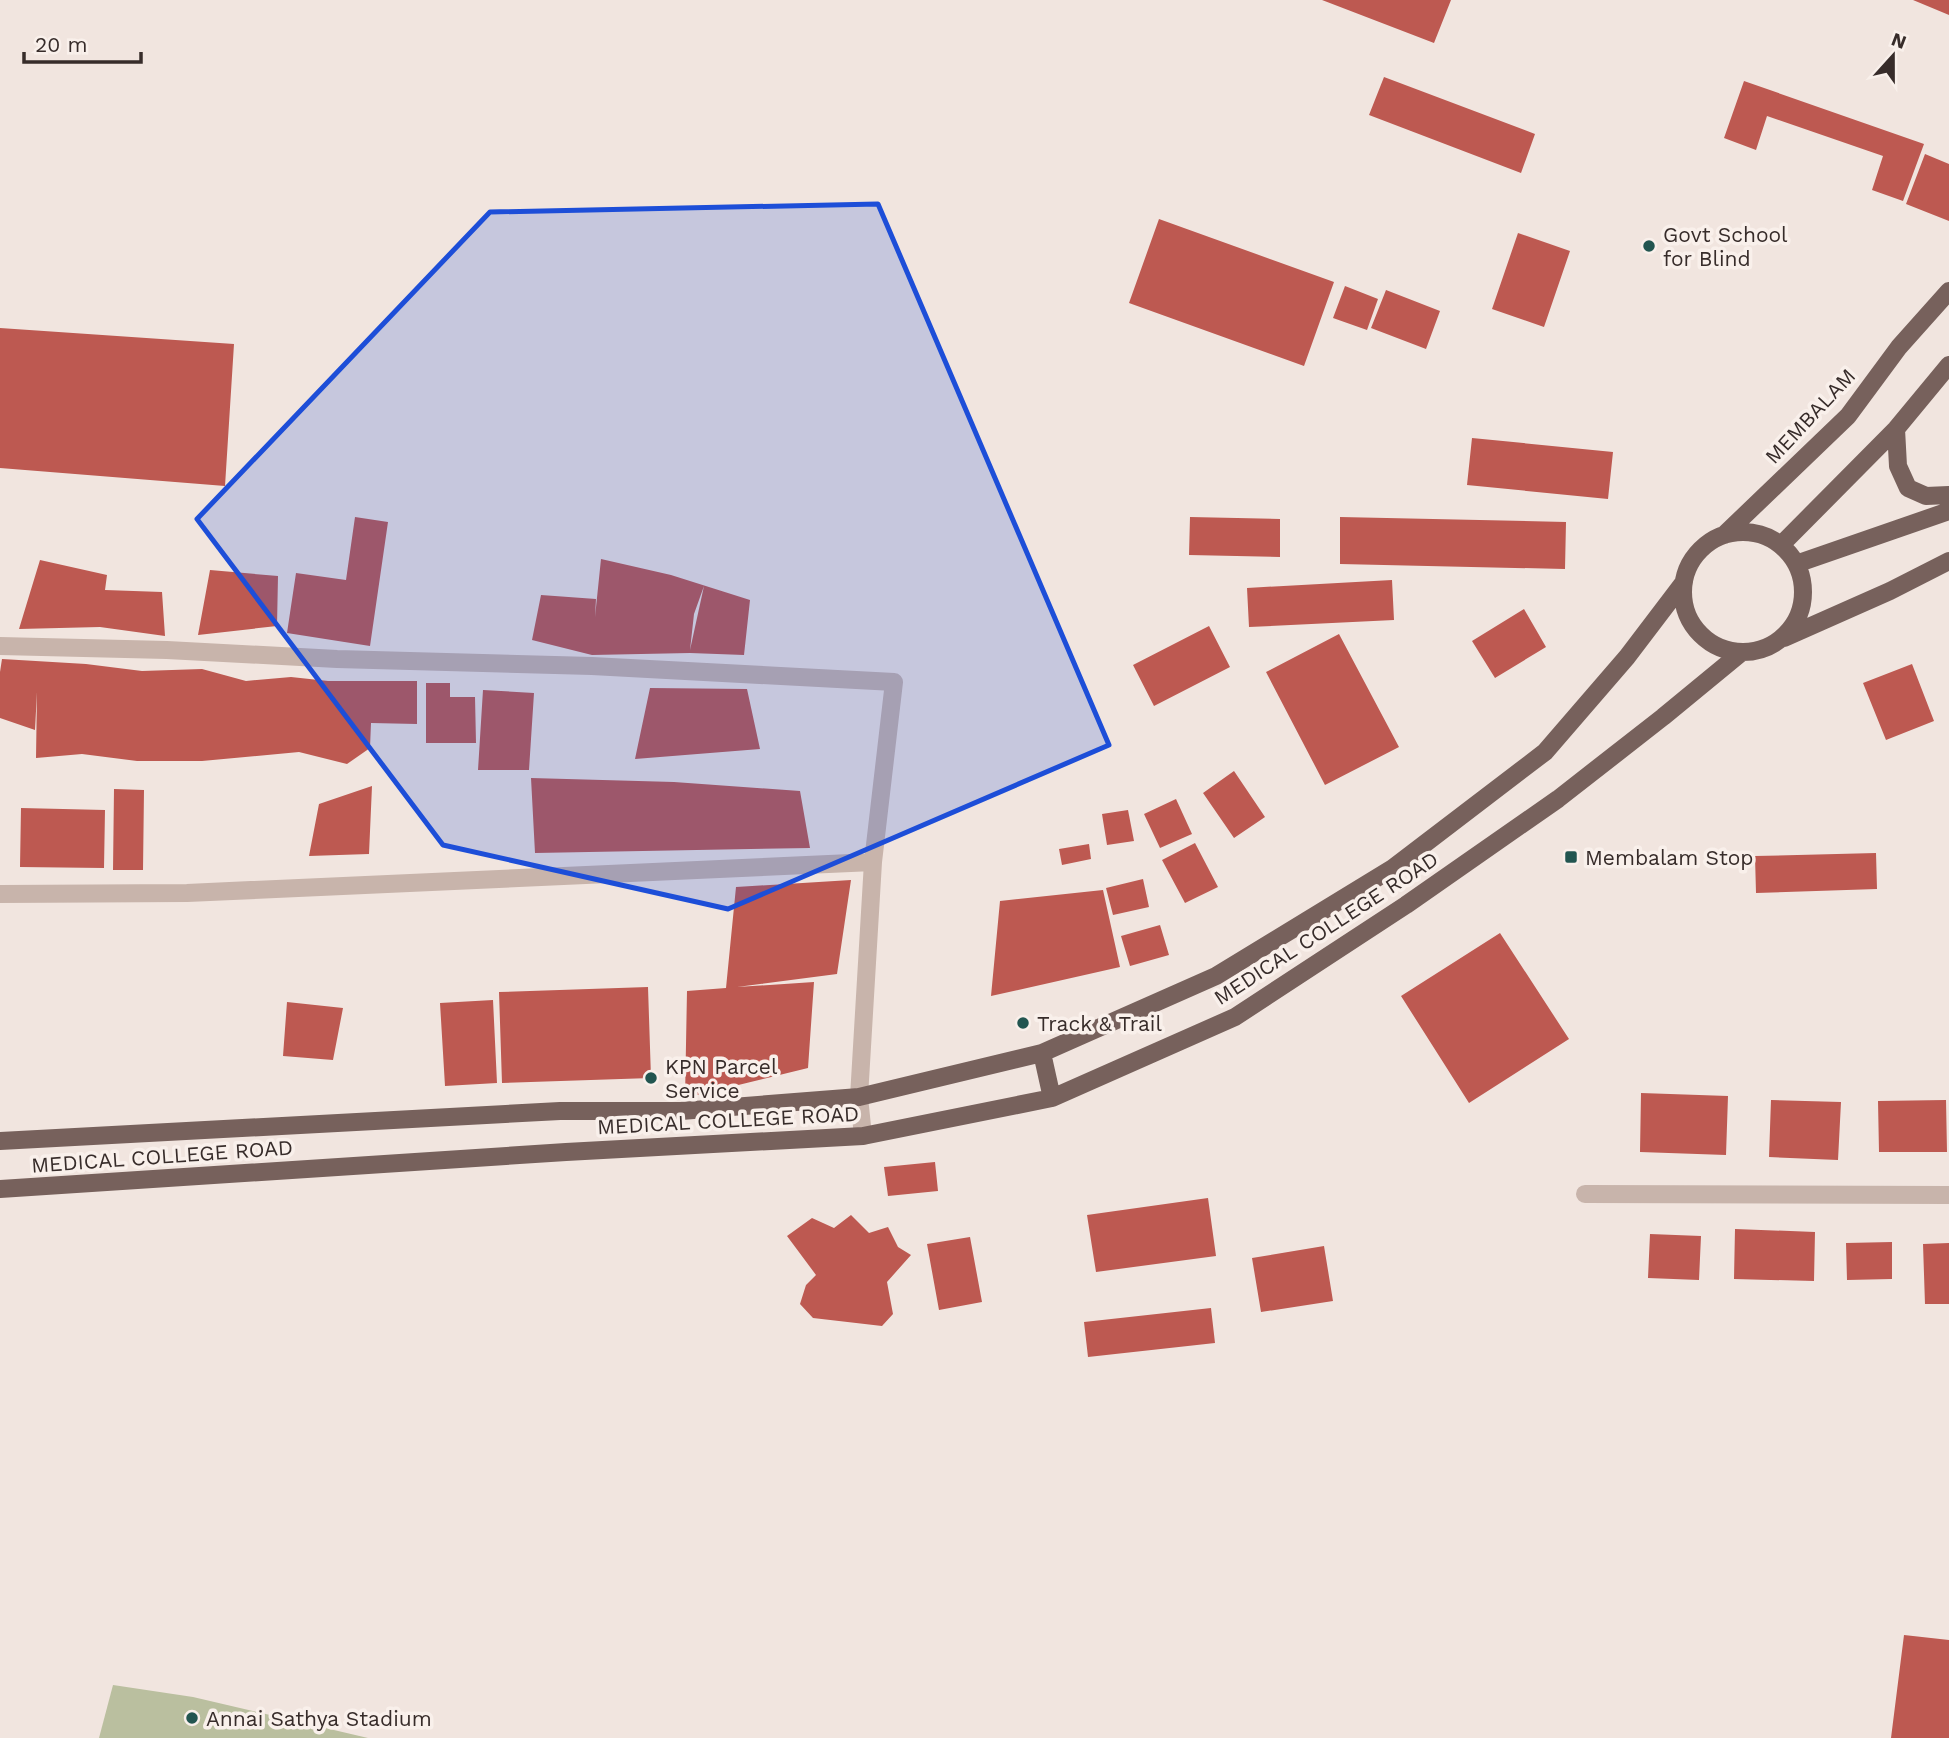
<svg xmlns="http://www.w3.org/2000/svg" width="1949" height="1738" font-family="'Work Sans',sans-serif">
	<rect width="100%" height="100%" fill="#f1e5df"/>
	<path fill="#babf9f" d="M113 1685 193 1697 368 1738H99Z"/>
	<path fill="#bd5951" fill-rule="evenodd" d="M1322 0H1451L1434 43Z
		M1913 0H1949V15Z
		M1384 77 1535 134 1521 173 1369 115Z
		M1744 81 1924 144 1903 201 1872 190 1883 156 1767 116 1756 150 1724 138Z
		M1925 154 1949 164V221L1906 204Z
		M1159 219 1334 282 1304 366 1129 303Z
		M1518 233 1570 251 1544 327 1492 309Z
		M1345 286 1378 299 1367 330 1333 318Z
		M1386 290 1440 311 1426 349 1371 328Z
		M0 328 234 344 225 486 0 468Z
		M1472 438 1613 452 1608 499 1467 485Z
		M355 517 388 522 370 646 287 633 296 573 346 580Z
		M1190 517 1280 519V557L1189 555Z
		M1340 517 1566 522 1565 569 1340 564Z
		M601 559 671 575 750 600 744 655 690 653 592 655 532 640 541 595 596 599 595 617ZM704 586 690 650 694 614Z
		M40 560 107 575 105 590 162 592 165 636 100 627 19 629Z
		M210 570 278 576 277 626 198 635Z
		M1392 580 1394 620 1249 627 1247 588Z
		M1524 609 1546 647 1495 678 1472 641Z
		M1209 626 1230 667 1154 706 1133 665Z
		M1339 634 1399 747 1325 785 1266 672Z
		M2 659 86 664 142 671 202 669 246 681 291 677 328 681H417V724L371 723 370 748 347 764 299 752 202 761H137L82 754 36 758 37 692 35 730 0 718V672Z
		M1912 664 1934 721 1886 740 1863 683Z
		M426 683H450V697H475L476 743H426Z
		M650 688 747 689 760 749 635 759Z
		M483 690 534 693 529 770H478Z
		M1234 771 1265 817 1234 838 1203 793Z
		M531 778 674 782 800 791 810 848 535 853Z
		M372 786 369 854 309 856 319 804Z
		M114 789 144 790 143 870H113Z
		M1176 799 1192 834 1160 848 1144 814Z
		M21 808 105 810 104 868 20 867Z
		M1128 810 1134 841 1107 845 1102 814Z
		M1195 843 1218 887 1185 903 1162 860Z
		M1089 844 1091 859 1062 865 1059 849Z
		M1876 853 1877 889 1756 893 1755 856Z
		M1143 879 1149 907 1113 915 1106 888Z
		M851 880 837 974 737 987 814 982 808 1068 685 1098 687 991 726 988 736 887Z
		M1103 890 1120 967 991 996 1000 901Z
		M1160 925 1169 955 1130 966 1121 936Z
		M1500 933 1569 1039 1469 1103 1401 996Z
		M648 987 651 1078 502 1083 499 992Z
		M493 1000 497 1083 445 1086 440 1003Z
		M287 1002 343 1008 333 1060 283 1056Z
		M1641 1093 1728 1096 1726 1155 1640 1152Z
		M1771 1100 1841 1102 1838 1160 1769 1157Z
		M1946 1100 1947 1152H1879L1878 1101Z
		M935 1162 938 1191 888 1196 884 1167Z
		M1208 1198 1216 1256 1096 1272 1087 1215Z
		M851 1215 869 1233 888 1227 898 1247 911 1255 887 1282 893 1314 882 1326 813 1318 800 1304 806 1285 816 1275 787 1236 812 1218 834 1228Z
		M1735 1229 1815 1232 1814 1281 1734 1279Z
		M1650 1234 1701 1236 1699 1280 1648 1278Z
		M970 1237 982 1302 939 1310 927 1244Z
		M1892 1242V1279L1847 1280 1846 1243Z
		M1949 1243V1304H1925L1923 1244Z
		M1324 1246 1333 1301 1261 1312 1252 1258Z
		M1211 1308 1215 1343 1088 1357 1084 1322Z
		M1904 1635 1949 1640V1738H1891Z"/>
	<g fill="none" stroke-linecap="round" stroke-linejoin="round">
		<path stroke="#c8b4ab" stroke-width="18" d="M0 646 167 650 337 659 592 666 894 682 873 862 859 1097 863 1136
			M0 894 187 893 873 862
			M1585 1194 1949 1195"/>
		<path stroke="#77615c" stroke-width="18" d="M1896 429 1898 466 1908 488 1926 496 1949 495
			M1683 592a60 60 0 1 1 120 0a60 60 0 1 1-120 0Z
			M1724 535 1848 416 1899 347 1949 291
			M1781 545 1896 429 1949 365
			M1796 564 1949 511
			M1784 638 1890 591 1949 561
			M1042 1053 1052 1098
			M0 1141 560 1111H681L859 1097 1042 1053 1216 976 1393 868 1545 752 1627 657 1684 582
			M0 1189 566 1152 863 1136 1052 1098 1235 1017 1406 905 1558 799 1663 717 1742 652"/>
	</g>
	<path fill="#1d4ed8" fill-opacity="0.2" stroke="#1d4ed8" stroke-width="5" stroke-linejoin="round" d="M878 204 1109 745 728 909 443 845 197 519 490 212Z"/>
	<g fill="#225550" stroke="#f9f0eb" stroke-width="2.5">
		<circle cx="1649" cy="246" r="7"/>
		<rect x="1564" y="850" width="14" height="14" rx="3.5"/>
		<circle cx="1023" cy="1023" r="7"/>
		<circle cx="651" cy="1078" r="7"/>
		<circle cx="192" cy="1718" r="7"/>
	</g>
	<g text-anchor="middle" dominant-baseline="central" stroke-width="7" stroke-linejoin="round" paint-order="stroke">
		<g font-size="21" fill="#372c2a" stroke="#f9f0eb" text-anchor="start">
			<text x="1663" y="234">Govt School<tspan x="1663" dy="24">for Blind</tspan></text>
			<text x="1585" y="857">Membalam Stop</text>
			<text x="1037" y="1023">Track &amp; Trail</text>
			<text x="665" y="1066">KPN Parcel<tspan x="665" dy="24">Service</tspan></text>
			<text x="206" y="1718">Annai Sathya Stadium</text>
		</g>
		<g font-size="21" fill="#372c2a" stroke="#f9f0eb">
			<text transform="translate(1810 416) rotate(-47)">MEMBALAM</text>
			<text transform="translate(1326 928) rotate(-33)">MEDICAL COLLEGE ROAD</text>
			<text transform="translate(728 1120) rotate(-3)">MEDICAL COLLEGE ROAD</text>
			<text transform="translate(162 1156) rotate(-4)">MEDICAL COLLEGE ROAD</text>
		</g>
	</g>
	<g transform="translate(1893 56) rotate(21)" stroke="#f9f0eb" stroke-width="5" paint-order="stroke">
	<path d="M0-5L12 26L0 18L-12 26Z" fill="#372c2a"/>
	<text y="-10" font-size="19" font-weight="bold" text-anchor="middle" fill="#372c2a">N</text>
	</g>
	<path d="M24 52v10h117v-10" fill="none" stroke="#372c2a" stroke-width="3.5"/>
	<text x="35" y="52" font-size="21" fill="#372c2a" stroke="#f9f0eb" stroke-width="5" paint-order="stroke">20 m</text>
</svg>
